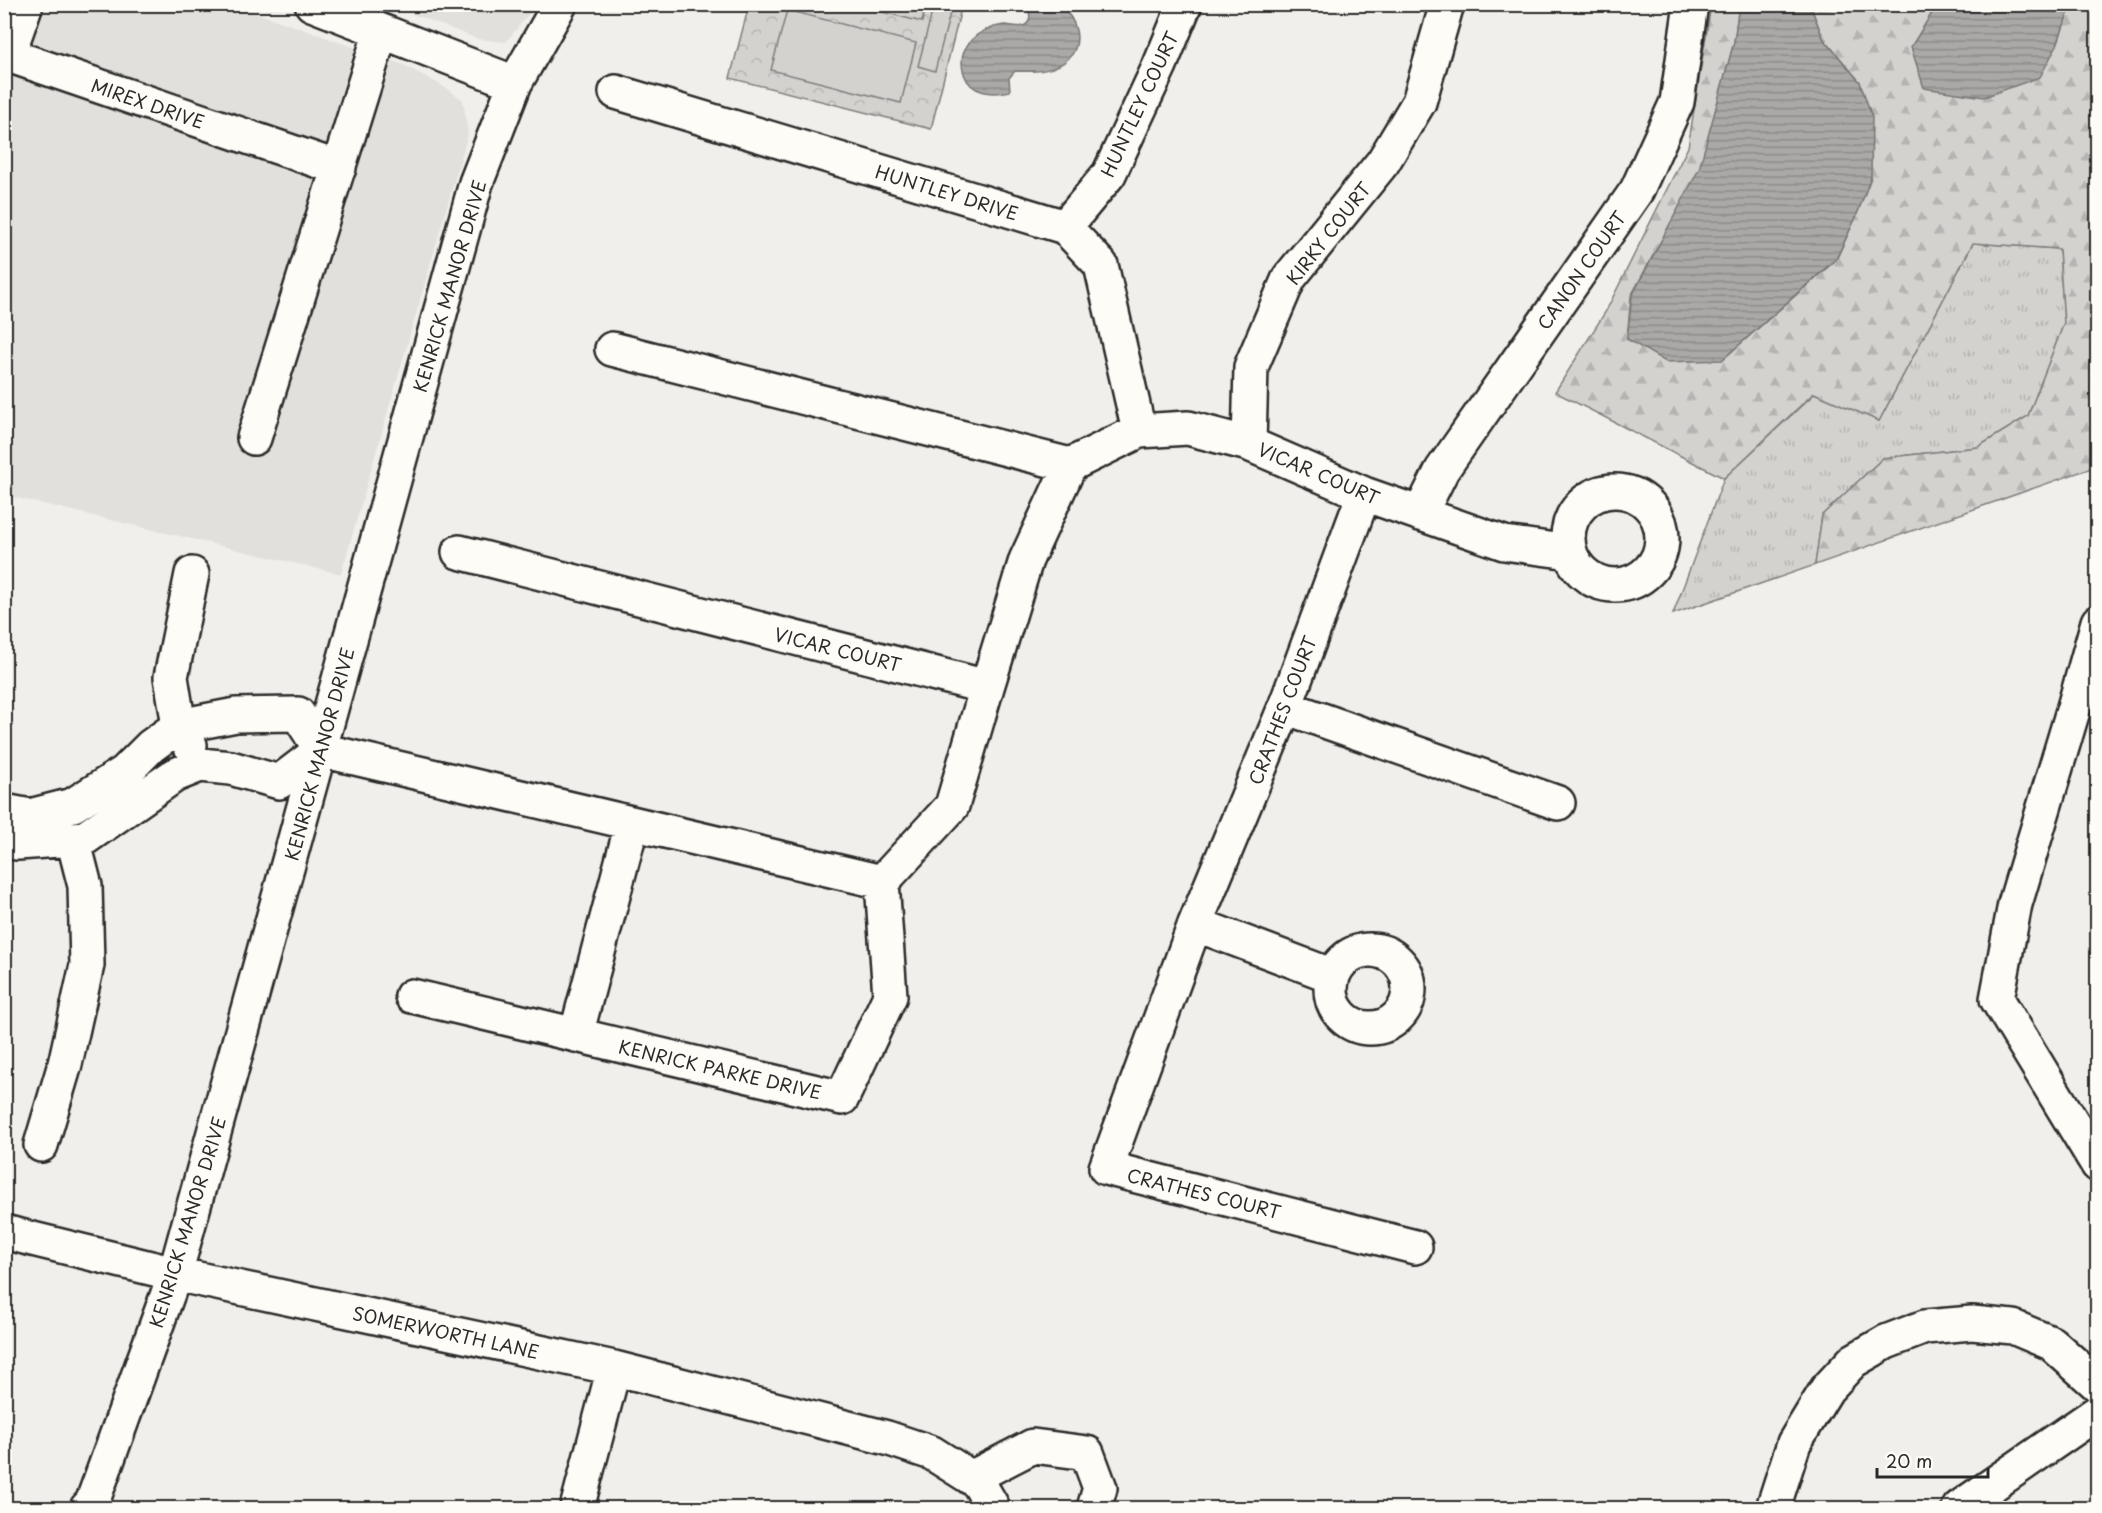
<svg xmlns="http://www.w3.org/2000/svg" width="2102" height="1513" font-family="'Playpen Sans',sans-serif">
	<defs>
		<pattern id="grass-tufts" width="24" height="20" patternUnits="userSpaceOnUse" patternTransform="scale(1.5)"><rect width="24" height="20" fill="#d3d2cf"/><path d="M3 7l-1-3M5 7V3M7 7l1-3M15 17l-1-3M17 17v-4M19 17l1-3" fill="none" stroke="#b5b4b2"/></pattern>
		<pattern id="forest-firs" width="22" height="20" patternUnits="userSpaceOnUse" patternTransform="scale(1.5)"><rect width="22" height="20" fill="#d3d2cf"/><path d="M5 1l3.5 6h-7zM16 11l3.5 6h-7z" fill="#b5b4b2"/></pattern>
		<pattern id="park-crowns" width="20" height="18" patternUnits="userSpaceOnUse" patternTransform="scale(1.5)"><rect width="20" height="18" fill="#d3d2cf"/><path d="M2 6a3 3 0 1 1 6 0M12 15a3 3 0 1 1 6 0" fill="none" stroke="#b5b4b2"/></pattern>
		<pattern id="water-rules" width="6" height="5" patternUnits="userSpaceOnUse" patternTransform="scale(1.5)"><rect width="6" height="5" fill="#aaa9a7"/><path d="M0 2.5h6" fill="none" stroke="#8b8a88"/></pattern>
	</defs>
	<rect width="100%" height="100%" fill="#f0efeb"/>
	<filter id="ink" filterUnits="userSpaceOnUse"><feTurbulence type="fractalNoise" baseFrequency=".0167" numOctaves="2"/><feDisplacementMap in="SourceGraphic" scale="12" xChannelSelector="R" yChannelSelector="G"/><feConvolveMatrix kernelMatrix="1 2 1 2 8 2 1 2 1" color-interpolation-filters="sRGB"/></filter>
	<g filter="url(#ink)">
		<path fill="#e1e0dc" d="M5 5H234L404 65 441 85 463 100 468 134 341 574 5 495Z
			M389 5H536L506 42 478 39Z"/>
		<path fill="url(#grass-tufts)" stroke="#7f7e7d" stroke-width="1.5" d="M1973 243 2059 249 2064 323 2028 416 1978 447 1883 458 1822 515 1815 565 1673 614 1724 478 1815 393 1879 421Z"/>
		<path fill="url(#forest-firs)" stroke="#7f7e7d" stroke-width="1.5" d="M1711 5H1739L1734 42 1700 169 1631 296 1627 339 1722 360 1836 260 1856 217 1871 177 1860 82 1823 38 1810 5H1937L1911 47 2057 45 2071 5H2097V466L1815 565 1822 515 1883 458 1978 447 2028 416 2064 323 2059 249 1973 243 1879 421 1814 393 1724 478 1555 392 1606 311 1688 147Z"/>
		<path fill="url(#park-crowns)" stroke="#7f7e7d" stroke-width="1.5" d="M749 5H962L931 129 730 78Z"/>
		<path fill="#d3d2cf" stroke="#7f7e7d" stroke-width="1.5" d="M855 5H926L922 22Z
			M934 5 952 6 935 71 918 66Z
			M787 10 916 43 901 103 771 70Z"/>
		<path fill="url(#water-rules)" stroke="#777775" stroke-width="1.5" d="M1038 5C1046 4 1055 4 1061 8 1077 18 1083 44 1069 58 1055 72 1034 72 1015 71L1009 78 1010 91C992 95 971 94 964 74 955 46 979 28 1004 25 1010 25 1017 28 1023 26 1032 23 1031 13 1026 7Z
			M1739 5H1810L1823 38 1860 82 1872 117 1871 177 1856 217 1836 259 1722 360 1666 362 1627 339 1632 296 1699 169 1734 42Z
			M1937 5V4L2071 5 2057 45 2040 77 1984 97 1924 88 1911 47Z"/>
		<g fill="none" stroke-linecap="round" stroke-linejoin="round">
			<g stroke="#2b2b2b" stroke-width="38">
				<path id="minor" d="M26 4 8 55 339 168
					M312 4 515 83
					M616 92 1065 227 1101 265 1139 431
					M1065 227 1109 174 1160 65 1185 4
					M612 349 1070 465
					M254 438 381 31
					M1249 444 1251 367 1289 278 1383 162 1419 102 1447 4
					M1568 538a47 47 0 1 1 94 0a47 47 0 1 1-94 0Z
					M1364 494 1285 707 1195 924 1106 1168 1415 1247
					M1420 514 1442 470 1637 190 1677 102 1691 4
					M459 552 987 687 1026 560 1070 465 1139 431 1188 428 1249 444 1364 494 1504 543 1570 552
					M2098 622 2075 704 2015 904 1997 999 2098 1165
					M1285 707 1558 803
					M190 745 179 726 171 677 192 574
					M321 750 882 882
					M4 811 30 816 73 805 125 772 151 746 179 726 236 715 298 714 321 750 279 782 231 768 200 765 175 775 85 838 18 843 4 842
					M1195 924 1333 976
					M1331 989a39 39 0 1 1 78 0a39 39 0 1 1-78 0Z
					M412 996 842 1098 890 996 882 882 952 806 987 687
					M576 1035 632 824
					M41 1145 65 1064 87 965 85 886 73 839
					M4 1232 175 1274 614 1368 887 1438 932 1453 978 1482 993 1508
					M971 1478 1033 1446 1087 1453 1100 1488 1094 1508
					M87 1508 92 1503 175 1274 476 183 515 83 560 4
					M577 1508 614 1368
					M1773 1508 1794 1443 1827 1389 1853 1361 1886 1342 1925 1327 1972 1323 2013 1327 2051 1343 2098 1385
					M1959 1508 2098 1412"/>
			</g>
			<use href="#minor" stroke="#fdfcf7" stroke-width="33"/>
		</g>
	</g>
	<g text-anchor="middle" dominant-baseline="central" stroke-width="4.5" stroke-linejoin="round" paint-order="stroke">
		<g font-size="18" fill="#2b2b2b" stroke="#fdfcf7">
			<text transform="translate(148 103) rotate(19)">MIREX DRIVE</text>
			<text transform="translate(1139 104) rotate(-65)">HUNTLEY COURT</text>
			<text transform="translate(947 192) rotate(17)">HUNTLEY DRIVE</text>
			<text transform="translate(1328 233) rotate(-52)">KIRKY COURT</text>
			<text transform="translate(1581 270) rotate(-55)">CANON COURT</text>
			<text transform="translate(449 286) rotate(-74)">KENRICK MANOR DRIVE</text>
			<text transform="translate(1319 473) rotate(23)">VICAR COURT</text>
			<text transform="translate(838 649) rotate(14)">VICAR COURT</text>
			<text transform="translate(1282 710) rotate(-69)">CRATHES COURT</text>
			<text transform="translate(319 754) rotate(-75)">KENRICK MANOR DRIVE</text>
			<text transform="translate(720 1069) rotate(13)">KENRICK PARKE DRIVE</text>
			<text transform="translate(1204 1193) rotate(14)">CRATHES COURT</text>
			<text transform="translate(187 1222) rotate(-73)">KENRICK MANOR DRIVE</text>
			<text transform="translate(446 1332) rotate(12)">SOMERWORTH LANE</text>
		</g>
	</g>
	<rect width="2102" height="1513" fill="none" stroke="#fdfcf7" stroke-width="24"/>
	<rect x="12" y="12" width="2078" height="1489" fill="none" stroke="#2b2b2b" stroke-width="2" filter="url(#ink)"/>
	<path d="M1877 1468v9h111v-9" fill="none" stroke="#2b2b2b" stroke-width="3"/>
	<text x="1886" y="1468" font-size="18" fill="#2b2b2b" stroke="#fdfcf7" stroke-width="4.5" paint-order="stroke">20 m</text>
</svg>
